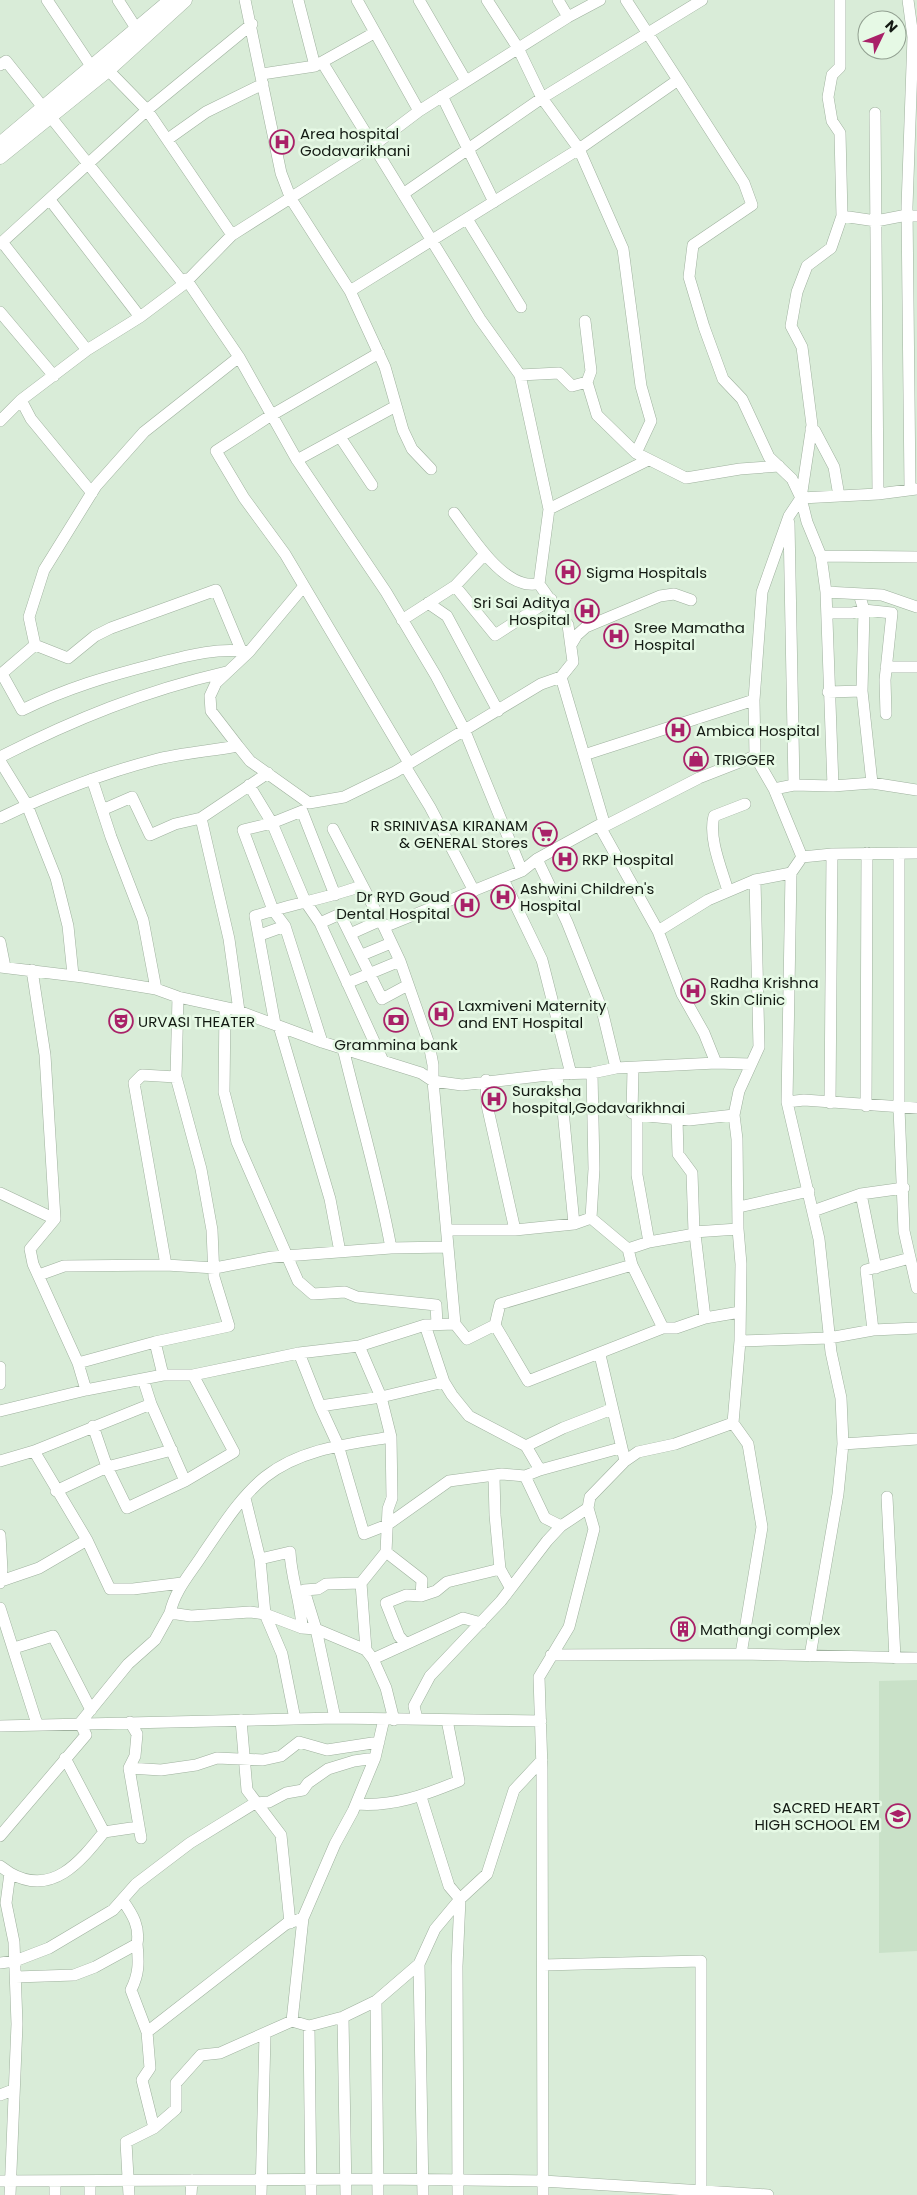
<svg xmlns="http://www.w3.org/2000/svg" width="917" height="2195" font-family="Poppins,sans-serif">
	<rect width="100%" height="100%" fill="#d9ecd8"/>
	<path fill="#c9e1c8" d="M917 1680V1951L879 1953V1681Z"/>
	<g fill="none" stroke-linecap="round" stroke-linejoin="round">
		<g stroke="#9fb19e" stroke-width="12">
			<path id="minor" d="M47 0 91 66
				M118 0 136 28
				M245 0 281 173 291 199 350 291 579 149 678 80 626 0
				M298 0 315 66 322 62
				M357 0 419 111
				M419 0 466 81
				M487 0 518 48 542 98 579 149 623 249 641 386 651 421 636 453
				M558 0 568 17
				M908 0 913 37 907 207 910 488
				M374 33 322 62 480 319 520 375 549 509 539 584 568 625 573 662 561 677 605 826
				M0 65 6 61 184 284
				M108 70 147 110 232 235
				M262 74 315 66
				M678 80 744 183 752 205 693 245 689 277 704 327 723 379 742 399 769 457 792 479 801 498 807 522 821 556 917 557
				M442 96 494 202
				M875 113 878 494
				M168 139 206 112 263 84
				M403 194 542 98 702 0
				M50 200 140 317
				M842 216 876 221 907 215 917 216
				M467 219 521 307
				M2 242 87 350
				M0 244 147 110 252 24
				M186 279 239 357 297 460 386 592 436 676 464 729 522 871
				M350 291 385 367 403 430 412 449 431 469
				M0 312 54 376
				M585 321 591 371 587 382 597 415 636 453 686 478 740 469 779 466
				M379 353 270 416 216 451 244 498 285 554 409 763
				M520 375 559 373 572 386 587 382
				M21 400 31 419 92 493
				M0 421 21 400 87 350 140 317 184 284 232 235 374 145 419 111 568 17 600 0
				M811 429 815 431 834 467 839 496
				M340 437 372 485
				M297 460 396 406
				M801 498 812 425 802 347 791 326 797 292 807 266 831 248 842 216 840 133 832 121 828 97 832 75 840 67V0
				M549 509 648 460
				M454 513C470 534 496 576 523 583 528 585 534 584 539 584
				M789 523 794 785
				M821 556 826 592 833 786
				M455 586 495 635 551 599
				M826 592 882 595 917 607
				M859 594 864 610 862 691 872 783
				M428 603 447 616 498 711
				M827 613H852L864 610 892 613 885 680 886 714
				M402 620 455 586 485 554
				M35 645 68 658 95 636 111 628 216 590 241 650
				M571 645 577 635 586 627 660 596 674 594 691 600
				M886 667H917
				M2 674 22 710C67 688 108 676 155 664 186 656 217 647 249 652
				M0 675 35 645 29 617 44 570 96 486 144 432 239 357
				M828 692 862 691
				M238 746 211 711 210 696 216 683 249 652 304 586
				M584 755 754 700
				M0 757C75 719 144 691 226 672
				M0 761 27 805 56 878 68 926 73 975
				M405 766 430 807 474 891
				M92 779 111 837 143 920 156 989
				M249 785 272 823 243 830 273 910 285 926 322 1042
				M774 789 794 785 833 786 872 783 917 790
				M102 810 132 797 150 835 175 824 201 818 268 773
				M0 818C50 794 100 774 154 760 181 753 210 751 238 746L250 761 309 803 344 797 395 772 541 684 561 677
				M201 818 229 939 239 1011
				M599 825 658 931 708 900 755 880
				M333 829 384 927
				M899 853V1108L904 1231 917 1288
				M802 857 774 789 755 756 754 700 762 592 789 516 801 498 878 494 917 489
				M802 857 832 854 917 853
				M537 859 567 922 602 1010 616 1068
				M791 873 787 1102 819 1239 831 1352 841 1398 843 1444
				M503 879 542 960 571 1074
				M728 891C722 870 708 838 714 816L745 804
				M335 895 302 811 272 823 305 901 320 923 383 1061
				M320 923 340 914 382 999 408 985
				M658 931 682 994 704 1033 716 1063
				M350 934 379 921
				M260 935 285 926
				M0 942 5 967
				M362 955 391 943
				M0 967 83 977 156 989 178 997 233 1009 322 1042 421 1073 433 1081 462 1085 556 1074 592 1073 616 1068 716 1063 750 1064
				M347 983 400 961
				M225 1008 224 1092 237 1142 298 1281 313 1294 345 1292 357 1297 436 1305 437 1324
				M275 1024 255 916C290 904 326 899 361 886
				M279 1026 330 1199 340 1252
				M343 1048C359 1115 379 1181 391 1248
				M633 1069 632 1113 637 1115V1175L649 1242 695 1234 694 1232 738 1229
				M556 1074 562 1100 574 1224
				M176 1077 142 1075 134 1083 166 1265 215 1268 272 1257 391 1248 447 1247
				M486 1080 487 1105 515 1230 574 1224 591 1218 594 1169 592 1073
				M787 1102 804 1100 917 1108
				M830 1103 832 854
				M866 1106 867 853
				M637 1115 689 1120 734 1115
				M677 1119 678 1154 692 1173 694 1232
				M0 1193 55 1219 45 1055 32 970
				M739 1207 809 1191
				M813 1211 861 1194
				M591 1218 628 1249
				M55 1219 30 1249 33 1264 78 1363 86 1390
				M448 1230H515
				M695 1234 705 1318
				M649 1242 628 1249 632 1265 663 1328H676L705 1318 740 1312
				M876 1268 861 1194 904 1188
				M39 1275 64 1266 166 1265
				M455 1324 467 1339 495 1325 528 1381 663 1328
				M425 1325 444 1382 452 1395 469 1416 526 1446 540 1470 525 1476 545 1518 561 1526 588 1508
				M495 1325 500 1304 632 1265
				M873 1330 866 1270 910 1258
				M740 1341 829 1338 873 1330 917 1328
				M155 1342 163 1375
				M359 1346 381 1397 391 1437 392 1498 388 1509 386 1552 422 1580 421 1596
				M299 1353 320 1406 381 1397 444 1382
				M600 1355 625 1461
				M78 1363 155 1342 229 1326 214 1277 212 1230 201 1169 176 1077 178 997
				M0 1367V1384
				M151 1404 185 1481
				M320 1406 338 1445 364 1534 387 1525 449 1481 502 1474 525 1476
				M0 1411 86 1390 163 1375H193L299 1353 359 1346 425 1325 455 1324 433 1081V1065L429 1044 400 961 384 927 522 871 537 859 599 825 605 826 699 778 755 756
				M733 1423 748 1444 762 1527 741 1654
				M93 1426 107 1467 127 1508 185 1481 234 1452 193 1375
				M391 1437C348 1444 300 1449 265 1477 240 1497 221 1528 203 1554 190 1574 175 1590 170 1613L191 1616 250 1612 265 1614 302 1628 316 1629 366 1650 373 1659 463 1618 481 1623
				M526 1446 563 1428 612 1409
				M34 1451 151 1404 143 1379
				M0 1461 34 1451 87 1540 39 1568 1 1581
				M540 1470 620 1448
				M494 1477 495 1515 500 1569 510 1587
				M56 1491 107 1467 172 1450
				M887 1497 895 1658
				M245 1498 260 1559 265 1614 282 1654 295 1719
				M0 1535 2 1570 0 1583
				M87 1540 110 1589H133L182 1583
				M260 1559 290 1552C291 1578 301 1601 302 1628
				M361 1583 386 1552
				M0 1608 37 1724
				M405 1643 399 1636 386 1603 406 1595 421 1596 436 1591 447 1582 500 1569
				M14 1648 53 1636 91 1710
				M551 1655 741 1654 917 1658
				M810 1656 838 1494 843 1444 917 1439
				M373 1659 386 1688 394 1720
				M335 1718 316 1629 304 1590 318 1589 326 1584 361 1583 366 1650
				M417 1719 414 1706 430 1676 501 1601 547 1541 561 1526
				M241 1720 247 1790 281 1835 290 1923
				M130 1722 137 1734 135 1756 129 1768 141 1838
				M0 1726 335 1718 541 1721
				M65 1758 104 1832
				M129 1768 161 1770 196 1765 217 1758 263 1760 281 1756 299 1742 327 1750 379 1742
				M421 1797 449 1886 460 1899 487 1874 514 1790 542 1760
				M356 1804C393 1807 425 1795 459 1781L447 1720
				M0 1836 86 1735 80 1723 128 1664 155 1640 170 1613
				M0 1866 10 1873 6 1903 14 1942 17 2024 10 2195
				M10 1873C52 1897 80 1862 104 1832L138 1827
				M123 1901C133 1915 140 1927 137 1944
				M0 1963 15 1961 49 1948 113 1910 136 1884 190 1843 255 1803 269 1802 286 1793 303 1790 308 1783 328 1769 354 1761 375 1758
				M543 1965 701 1961V2191
				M16 1977 74 1975 95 1967 137 1944C139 1963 139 1974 131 1990L147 2032
				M376 2001 378 2195
				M343 2017 346 2195
				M292 2021 303 1918 335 1844 353 1811 375 1758 384 1719
				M309 2026 311 2195
				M0 2095 13 2090
				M154 2128 142 2080 150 2068 147 2032 286 1924 303 1918
				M0 2181 378 2179 543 2181 768 2195
				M90 2181V2195
				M55 2195V2182
				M129 2195 126 2142 154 2128 176 2109V2083L201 2055 220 2053 292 2021 309 2026 343 2017 376 2001 419 1964
				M191 2195 192 2180
				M261 2195 265 2035
				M423 2195 419 1964 435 1929 460 1899
				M458 2195 457 1966 460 1899
				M543 2195 542 1769 539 1677 569 1627 594 1529 588 1508 590 1497 625 1461 638 1452 675 1444 733 1423 740 1341 741 1264 738 1229 737 1139 734 1115 739 1091 759 1047 755 880 791 873 802 857"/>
		</g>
		<g stroke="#9fb19e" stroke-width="15">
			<path id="major" d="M0 144 171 0
				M0 157 108 70 185 0"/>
		</g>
		<use href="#minor" stroke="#fff" stroke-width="11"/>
		<use href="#major" stroke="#fff" stroke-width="14"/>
	</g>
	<defs>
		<g id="hospital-ring" transform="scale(1.25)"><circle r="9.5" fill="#e6f9e5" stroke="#a92168" stroke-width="1.5"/><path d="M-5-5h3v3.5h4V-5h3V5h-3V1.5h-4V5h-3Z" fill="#a92168"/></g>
		<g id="shop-ring" transform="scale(1.25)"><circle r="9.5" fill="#e6f9e5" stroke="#a92168" stroke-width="1.5"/><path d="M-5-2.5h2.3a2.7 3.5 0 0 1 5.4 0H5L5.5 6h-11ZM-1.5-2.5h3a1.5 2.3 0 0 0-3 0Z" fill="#a92168"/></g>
		<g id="supermarket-ring" transform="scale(1.25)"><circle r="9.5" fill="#e6f9e5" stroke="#a92168" stroke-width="1.5"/><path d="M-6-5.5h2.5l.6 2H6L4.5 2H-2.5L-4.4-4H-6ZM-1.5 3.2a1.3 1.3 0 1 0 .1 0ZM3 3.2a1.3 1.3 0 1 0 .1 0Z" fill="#a92168"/></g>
		<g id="bank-ring" transform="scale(1.25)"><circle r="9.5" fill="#e6f9e5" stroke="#a92168" stroke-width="1.5"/><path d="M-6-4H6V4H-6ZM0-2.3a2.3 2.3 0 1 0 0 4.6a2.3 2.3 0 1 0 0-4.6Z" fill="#a92168"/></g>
		<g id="theatre-ring" transform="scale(1.25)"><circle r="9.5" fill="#e6f9e5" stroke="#a92168" stroke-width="1.5"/><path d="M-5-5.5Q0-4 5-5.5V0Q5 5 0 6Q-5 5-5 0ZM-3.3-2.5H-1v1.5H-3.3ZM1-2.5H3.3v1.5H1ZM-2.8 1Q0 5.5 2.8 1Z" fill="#a92168"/></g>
		<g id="building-ring" transform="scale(1.25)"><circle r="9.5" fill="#e6f9e5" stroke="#a92168" stroke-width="1.5"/><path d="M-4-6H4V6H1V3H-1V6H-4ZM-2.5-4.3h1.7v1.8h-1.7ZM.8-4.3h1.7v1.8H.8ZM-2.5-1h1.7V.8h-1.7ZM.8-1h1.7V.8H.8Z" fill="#a92168"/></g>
		<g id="school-ring" transform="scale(1.25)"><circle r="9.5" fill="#e6f9e5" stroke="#a92168" stroke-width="1.5"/><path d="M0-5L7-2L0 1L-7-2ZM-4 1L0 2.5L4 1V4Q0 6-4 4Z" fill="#a92168"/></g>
	</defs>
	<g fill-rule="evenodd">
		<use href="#hospital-ring" x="282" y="142"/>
		<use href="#hospital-ring" x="568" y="572"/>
		<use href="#hospital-ring" x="587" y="611"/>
		<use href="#hospital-ring" x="616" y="636"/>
		<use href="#hospital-ring" x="678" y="730"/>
		<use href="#shop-ring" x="696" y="759"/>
		<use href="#supermarket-ring" x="545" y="834"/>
		<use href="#hospital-ring" x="565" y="859"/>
		<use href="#hospital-ring" x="503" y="897"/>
		<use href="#hospital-ring" x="467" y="905"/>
		<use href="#hospital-ring" x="693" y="991"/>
		<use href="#hospital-ring" x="441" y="1014"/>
		<use href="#bank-ring" x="396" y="1020"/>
		<use href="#theatre-ring" x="121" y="1021"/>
		<use href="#hospital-ring" x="494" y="1099"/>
		<use href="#building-ring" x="683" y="1629"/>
		<use href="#school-ring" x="898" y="1816"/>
	</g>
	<g text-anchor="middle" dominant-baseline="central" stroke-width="5" stroke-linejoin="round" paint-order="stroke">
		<g font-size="15" fill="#131a13" stroke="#e6f9e5" text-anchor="start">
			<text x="300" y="133">Area hospital<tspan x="300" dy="17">Godavarikhani</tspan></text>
			<text x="586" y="572">Sigma Hospitals</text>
			<text x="570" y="602" text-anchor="end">Sri Sai Aditya<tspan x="570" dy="17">Hospital</tspan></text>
			<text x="634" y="627">Sree Mamatha<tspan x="634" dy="17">Hospital</tspan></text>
			<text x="696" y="730">Ambica Hospital</text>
			<text x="714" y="759">TRIGGER</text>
			<text x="528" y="825" text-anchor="end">R SRINIVASA KIRANAM<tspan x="528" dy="17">&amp; GENERAL Stores</tspan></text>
			<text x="582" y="859">RKP Hospital</text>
			<text x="520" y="888">Ashwini Children's<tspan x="520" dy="17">Hospital</tspan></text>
			<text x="450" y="896" text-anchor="end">Dr RYD Goud<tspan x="450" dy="17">Dental Hospital</tspan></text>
			<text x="710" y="982">Radha Krishna<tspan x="710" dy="17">Skin Clinic</tspan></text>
			<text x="458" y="1005">Laxmiveni Maternity<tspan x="458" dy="17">and ENT Hospital</tspan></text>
			<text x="138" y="1021">URVASI THEATER</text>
			<text x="396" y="1044" text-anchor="middle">Grammina bank</text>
			<text x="512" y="1090">Suraksha<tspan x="512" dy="17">hospital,Godavarikhnai</tspan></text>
			<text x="700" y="1629">Mathangi complex</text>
			<text x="880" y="1807" text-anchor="end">SACRED HEART<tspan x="880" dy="17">HIGH SCHOOL EM</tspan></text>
		</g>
	</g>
	<g transform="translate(882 35) rotate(47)"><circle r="24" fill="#e6f9e5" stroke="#92a091"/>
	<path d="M0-4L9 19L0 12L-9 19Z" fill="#a92168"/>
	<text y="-8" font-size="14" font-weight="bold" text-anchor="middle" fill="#131a13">N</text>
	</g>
</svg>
